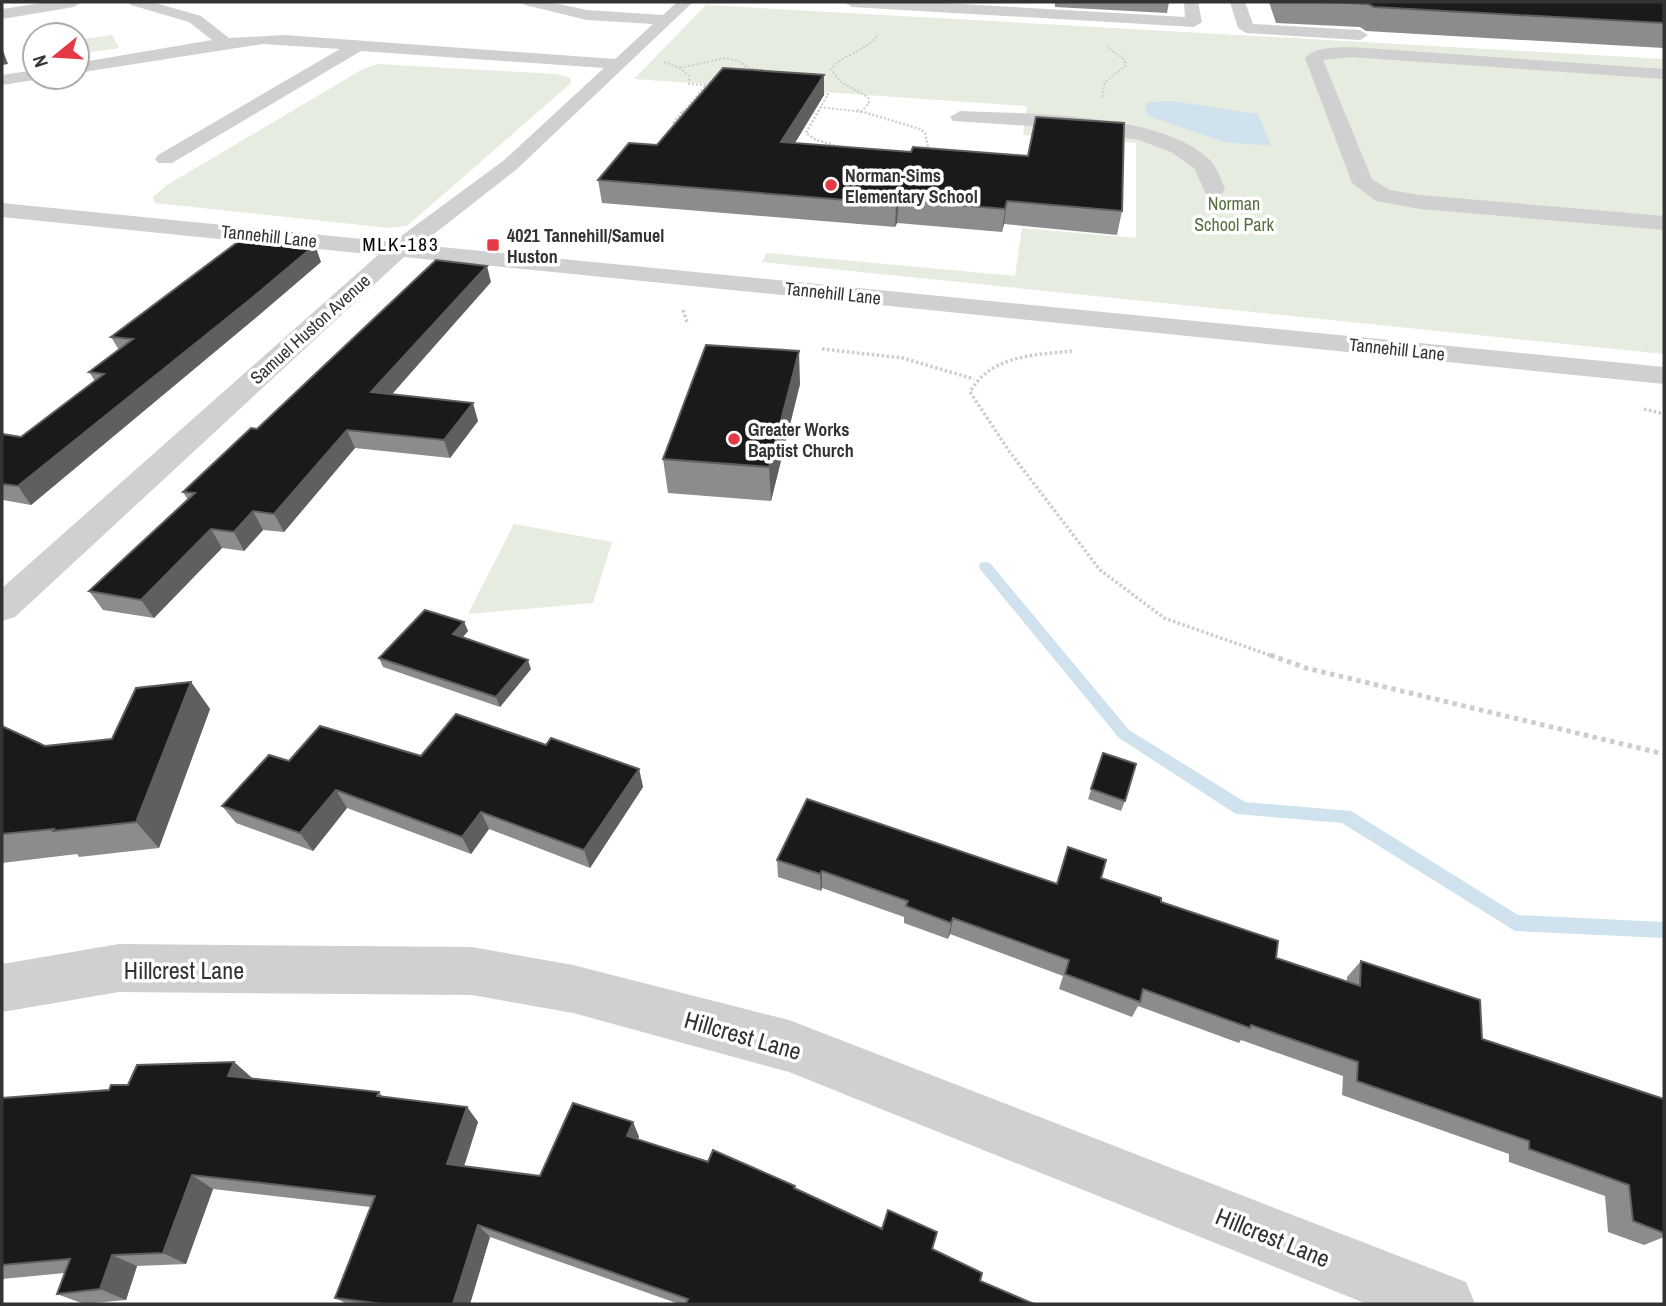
<svg xmlns="http://www.w3.org/2000/svg" width="1666" height="1306" font-family="'Archivo Narrow',sans-serif">
	<rect width="100%" height="100%" fill="#fff"/>
	<path fill="#e6ecdf" d="M706 5 1664 59V354L762 262 767 253 1015 276 1022 228 1136 238V143L1023 135 1027 106 634 79Z
		M112 35 119 48 77 54V40Z
		M378 64 556 74 570 78 571 83 407 226 389 228 155 203 153 197 167 185 363 69Z
		M514 524 612 542 593 603 468 614Z"/>
	<path fill="#cfe2ee" d="M1171 101 1258 114 1271 146 1224 142 1148 116 1145 110 1147 102Z"/>
	<g fill="none" stroke-linecap="round" stroke-linejoin="round">
		<path fill="#cfe2ee" fill-rule="evenodd" d="M985 562 990 563 1129 730 1245 802 1351 811 1518 915 1664 922V938L1515 931 1342 823 1236 814 1119 738 980 569 979 566 980 563Z"/>
		<path stroke="#cdcdcd" stroke-width="2" stroke-dasharray="2 2" stroke-linecap="butt" d="M664 62 680 68 689 76V84L706 85 683 112
			M680 68 725 58 739 61 748 68 770 71V76
			M1102 97 1105 82 1125 66V60L1107 47
			M820 107 862 112
			M818 112 828 94 821 93
			M861 112 869 103 868 97 841 82 831 69C844 53 867 52 878 34"/>
		<path stroke="#cdcdcd" stroke-width="2.5" stroke-dasharray="2 2" stroke-linecap="butt" d="M819 110 806 133 816 140 847 149
			M857 110 920 129 925 133 929 152
			M673 123 684 110"/>
		<path stroke="#cdcdcd" stroke-width="3.5" stroke-dasharray="2.5 2.5" stroke-linecap="butt" d="M683 310 687 322
			M822 349 903 358 974 379
			M1072 351C1034 355 991 355 970 392L1009 451 1100 570 1164 618 1275 657
			M1644 409 1664 414"/>
		<path stroke="#cdcdcd" stroke-width="5" stroke-dasharray="4.5 4.5" stroke-linecap="butt" d="M1270 655 1306 668 1664 754"/>
		<path fill="#d0d0d0" fill-rule="evenodd" d="M48 2H82L74 7 2 19V9Z
			M129 2H152L201 16 229 38 284 35 615 59 653 24 587 20 525 5 522 2H549L587 10 663 15 677 2H693L517 169 420 245 1664 367V384L404 257 15 617 2 621V588L378 255 2 217V203L393 242 503 161 604 68 361 51 172 163H158L155 159 158 155 340 49 263 44 77 73V63L212 40 189 22 131 5Z
			M844 2H926L1185 17 1184 2H1198L1202 22 1194 27 852 7Z
			M1230 2H1245L1253 24 1360 30 1368 35 1360 40 1246 33 1238 28Z
			M1351 47 1664 69V79L1351 57 1323 60 1372 179 1390 190 1420 195 1664 216V230L1420 209 1376 201 1352 183 1305 58C1317 46 1335 48 1351 47Z
			M35 70V77H42L41 79 2 85V75Z
			M960 111C1026 114 1161 112 1210 160 1217 167 1221 180 1225 189L1222 194H1206L1194 168 1171 152 1139 140 1063 128 953 121 950 117Z
			M119 944 472 947 573 965 789 1020 1466 1282 1475 1304H1367L789 1072 573 1013 472 995 119 992 2 1012V964Z"/>
	</g>
	<path fill="#8c8c8c" d="M1055 2H1169L1167 13 1055 7Z
		M1269 2H1664V48L1366 31 1360 27 1276 23Z
		M824 95 795 143 1122 211 1117 235 1004 224 1002 232 897 223 895 227 602 203 598 180 657 145Z
		M321 262 259 315 31 505 3 500 2 501V434L21 437 95 381 89 372 119 350 111 337Z
		M491 282 392 394 478 421 450 458 355 448 284 532 263 530 244 551 222 548 154 618 103 610 89 591 188 500 183 492 257 429Z
		M800 384 771 501 668 493 663 459Z
		M464 622 468 631 463 637 531 669 500 707 383 667 379 658Z
		M191 682 210 709 159 848 79 857 77 854 2 863V726L45 746 112 739Z
		M546 745 639 769 643 787 590 868 489 829 471 854 347 808 313 851 236 823 222 806 289 761 421 756Z
		M1103 753 1125 801 1121 811 1088 799Z
		M777 860 1056 884 1101 878 1161 902 1276 958 1347 981V977L1361 961 1482 1039 1664 1099V1237L1644 1245 1608 1232 1605 1196 1509 1162V1154L1342 1095 1343 1076 1241 1040 1239 1043 1138 1006 1132 1017 1059 989 1063 976 950 934 948 939 904 923V917L822 888 821 891 778 877Z
		M234 1062 252 1078V1079L379 1092 383 1097 467 1107 478 1122 464 1167 540 1176 633 1122 639 1137 638 1139 795 1188 882 1229 932 1249 980 1281 1034 1304H679L490 1237 470 1304H347L335 1298 370 1207 213 1189 186 1264 137 1266 126 1300 84 1304 57 1294 65 1273 2 1279V1098L109 1090Z"/>
	<path fill="#5f5f5f" d="M2 48 8 64 2 65Z
		M824 75V95L782 164 781 142Z
		M899 200 897 223 895 227 896 204Z
		M1007 201 1004 224 1002 232 1005 209Z
		M315 245 321 262 259 315 31 505 18 486Z
		M487 266 491 282 378 410 371 392Z
		M799 351 800 384 771 501 769 467Z
		M473 403 478 421 450 458 444 440Z
		M347 430 355 448 284 532 274 514Z
		M253 511 263 530 244 551 234 532Z
		M211 529 222 548 154 618 141 600Z
		M464 622 468 631 457 644 453 634Z
		M528 660 531 669 500 707 496 697Z
		M191 682 210 709 159 848 136 822Z
		M639 769 643 787 590 868 584 850Z
		M336 790 347 808 313 851 300 833Z
		M481 812 489 829 471 854 462 837Z
		M822 871V888L821 891 820 874Z
		M953 918 950 934 948 939 951 923Z
		M234 1062 252 1078 247 1092 228 1076Z
		M467 1107 478 1122 460 1178 447 1164Z
		M633 1122 639 1137 633 1150 627 1136Z
		M192 1175 213 1189 186 1264 163 1253Z
		M478 1225 490 1237 470 1304H453Z
		M112 1255 137 1266 126 1300 100 1289Z"/>
	<path fill="#1a1a1a" stroke="#5f5f5f" stroke-width="2" d="M1326 2H1664V23L1374 7 1368 4Z
		M723 68 824 75 781 142 911 152 913 147 1028 156 1036 117 1124 123 1122 211 1007 201 1005 209 899 200 896 204 598 180 629 143 657 145Z
		M243 238 315 245 252 298 18 486 2 484V434L21 437 104 374 89 372 133 339 111 337Z
		M436 260 487 266 371 392 473 403 444 440 347 430 274 514 253 511 234 532 211 529 141 600 89 591 195 493 183 492 251 428 257 429Z
		M706 345 799 351 769 467 663 459Z
		M425 610 464 622 453 634 528 660 496 697 379 658Z
		M191 682 136 822 53 831 54 829 2 834V726L45 746 112 739 136 688Z
		M456 714 546 745 551 738 639 769 584 850 481 812 462 837 336 790 300 833 222 806 269 755 289 761 320 726 421 756Z
		M1103 753 1136 764 1125 801 1091 789Z
		M807 799 1057 884 1068 847 1106 860 1101 878 1161 898V902L1278 941 1276 958 1360 986 1361 961 1480 1000 1482 1039 1664 1099V1233L1633 1221 1629 1185 1529 1149V1141L1357 1081 1358 1062 1251 1025 1250 1028 1143 989 1140 1002 1065 974 1069 960 953 918 951 923 906 906 908 901 822 871 820 874 777 860Z
		M234 1062 228 1076 379 1092 377 1096 467 1107 447 1164 540 1176 573 1103 633 1122 627 1136 708 1162 713 1150 795 1186 794 1188 882 1229 888 1210 937 1232 932 1249 982 1273 980 1281 1034 1304H686L688 1299 478 1225 453 1304H383L335 1298 375 1196 192 1175 163 1253 112 1255 100 1289 57 1294 70 1259 2 1265V1098L109 1090 111 1085H128L137 1065Z"/>
	<g fill="#e63946" stroke="#fff" stroke-width="2.5">
		<circle cx="831" cy="185" r="7"/>
		<rect x="486" y="238" width="14" height="14" rx="3.5"/>
		<circle cx="734" cy="439" r="7"/>
	</g>
	<g text-anchor="middle" dominant-baseline="central" stroke-width="7" stroke-linejoin="round" paint-order="stroke">
		<g font-size="18" font-weight="bold" fill="#333" stroke="#fff" text-anchor="start">
			<text x="845" y="175">Norman-Sims<tspan x="845" dy="21">Elementary School</tspan></text>
			<text x="507" y="235">4021 Tannehill/Samuel<tspan x="507" dy="21">Huston</tspan></text>
			<text x="748" y="429">Greater Works<tspan x="748" dy="21">Baptist Church</tspan></text>
		</g>
		<g font-size="18" fill="#56703f" stroke="#fff">
			<text x="1234" y="203">Norman<tspan x="1234" dy="21">School Park</tspan></text>
		</g>
		<g font-size="18" fill="#333" stroke="#fff">
			<text transform="translate(269 236) rotate(6)">Tannehill Lane</text>
			<text transform="translate(833 293) rotate(6)">Tannehill Lane</text>
			<text transform="translate(310 329) rotate(-42)">Samuel Huston Avenue</text>
			<text transform="translate(1397 349) rotate(6)">Tannehill Lane</text>
		</g>
		<g font-size="19" letter-spacing="2" fill="#000" stroke="#fff">
			<text x="401" y="244">MLK-183</text>
		</g>
		<g font-size="24" fill="#333" stroke="#fff">
			<text x="184" y="970">Hillcrest Lane</text>
			<text transform="translate(743 1035) rotate(16)">Hillcrest Lane</text>
			<text transform="translate(1273 1237) rotate(22)">Hillcrest Lane</text>
		</g>
	</g>
	<rect width="1666" height="1306" fill="none" stroke="#333333" stroke-width="7"/>
	<g transform="translate(56 56) rotate(252)"><circle r="33" fill="#ffffff" stroke="#adadad" stroke-width="2"/>
	<path d="M0-5L12 26L0 18L-12 26Z" fill="#e63946"/>
	<text y="-10" font-size="19" font-weight="bold" text-anchor="middle" fill="#333333">N</text>
	</g>
</svg>
